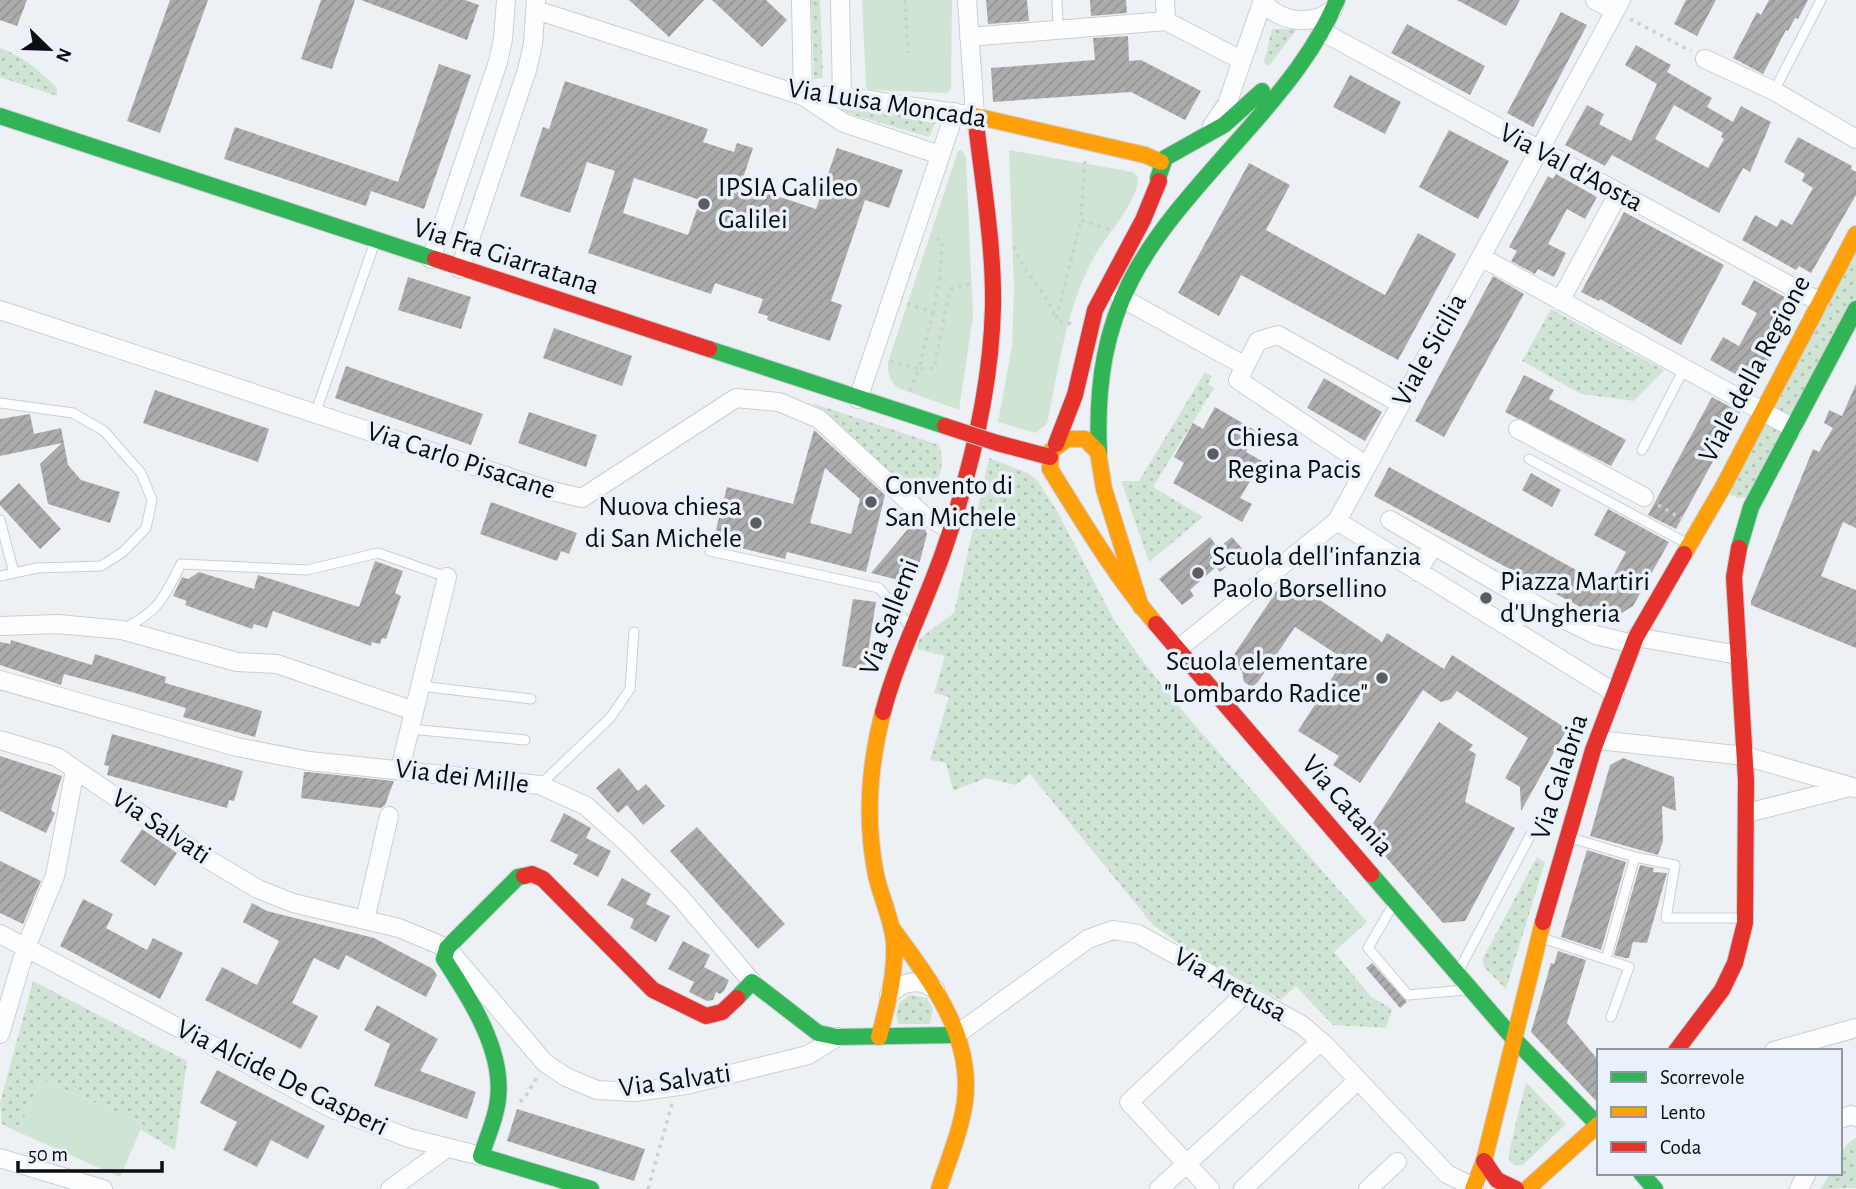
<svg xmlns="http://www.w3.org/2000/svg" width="1856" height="1189" font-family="'Alegreya Sans',sans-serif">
	<defs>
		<pattern id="grass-dots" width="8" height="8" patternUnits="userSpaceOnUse" patternTransform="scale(1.75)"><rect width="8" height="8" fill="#d0e4d4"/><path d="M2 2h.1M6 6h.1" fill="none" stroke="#b1c2b5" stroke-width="1.8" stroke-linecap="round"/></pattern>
		<pattern id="building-hatch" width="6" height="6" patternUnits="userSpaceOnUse" patternTransform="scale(1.75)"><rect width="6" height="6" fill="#acacad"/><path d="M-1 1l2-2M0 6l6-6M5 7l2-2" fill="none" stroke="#939394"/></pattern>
	</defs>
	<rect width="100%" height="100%" fill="#edf1f6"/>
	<path fill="url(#grass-dots)" d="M811 0H820L823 78 814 79Z
		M1272 29H1297L1269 66 1264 63Z
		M0 48C24 57 39 70 57 88V96L0 77Z
		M830 108 938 117 929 137Z
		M1856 237V311L1757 497 1738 498 1729 494Z
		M1551 309 1664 370 1634 401 1581 394 1522 361Z
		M1205 372 1212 376 1208 384 1214 388 1153 487 1203 517 1149 562 1121 481H1139Z
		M812 403 939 445C947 468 938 486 919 501Z
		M989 458 1028 473 1037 480 1057 511 1114 620 1139 656 1186 715 1367 922 1334 952 1371 997 1392 1009 1386 1028 1333 1025 1296 986 1281 1000 1201 959 1153 925 1030 774 1016 785 986 778 953 791 946 763 930 760 949 697 934 693 945 656 917 649 919 639 954 613Z
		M1537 857 1545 862 1506 989 1485 968 1482 960Z
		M33 981 187 1061 175 1150 141 1130 143 1124 41 1079 18 1132 2 1124 0 1103Z
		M910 995 927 998 933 1009 930 1024H899L896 1015 899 1003Z
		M1526 1082 1566 1124 1523 1165H1515L1509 1161V1152Z
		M1856 1138V1188L1821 1189 1830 1173H1840C1840 1157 1840 1146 1856 1138Z"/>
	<path fill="#d0e4d4" d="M862 0H952L951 89 947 93 869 90 866 87Z
		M962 150 966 158 973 316 959 410 898 388C889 380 888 374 888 362L958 151Z
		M1009 150 1133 172 1138 177C1140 199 1106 236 1094 257 1066 308 1059 367 1047 424L1035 433 998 422 1012 346 1014 289Z
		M41 1079 143 1124 120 1177 18 1132Z"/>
	<path fill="url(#building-hatch)" fill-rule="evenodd" d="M0 0H27L17 26 0 20Z
		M170 0H208L160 133 127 121Z
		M321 0H355L332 69 301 59Z
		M361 0H465L479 5 467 40Z
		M629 0H704L669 37Z
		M712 0H766L787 20 762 47Z
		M986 0H1027L1029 21 988 24Z
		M1090 0H1126L1127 13 1091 16Z
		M1457 0H1520L1506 26Z
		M1686 0H1716L1697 36 1674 24Z
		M1769 0H1808L1798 19 1795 18 1788 31 1786 30 1763 74 1733 58 1757 12 1761 15Z
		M1561 12 1587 25 1533 127 1507 113Z
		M1407 24 1485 66 1470 95 1391 53Z
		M1128 36 1129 61 1141 60 1201 91 1185 120 1131 92 993 102 991 68 1095 60 1093 38Z
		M1636 45 1671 65 1667 72 1712 98 1707 107 1733 122 1741 106 1771 122 1750 172 1743 168 1719 213 1612 155 1605 166 1565 145 1587 105 1604 114 1599 124 1631 141 1657 84 1625 65ZM1674 105 1723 133 1721 137 1724 139 1708 168 1655 139Z
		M439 64 471 75 424 209 371 191 366 206 224 159 235 127 398 182Z
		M1350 75 1401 102 1385 134 1333 107Z
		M565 81 708 129 703 142 734 152 737 143 753 148 741 184 816 209 837 148 903 170 889 208 865 200 831 301 842 305 830 341 767 320 768 316 758 313 763 299 715 283 711 294 588 253 615 171 587 162 570 213 520 196 543 127 549 129ZM634 178 700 200 688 235 623 213Z
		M1449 130 1509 161 1478 219 1419 187Z
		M1798 137 1852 166 1851 169 1856 172V195L1811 273 1799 266 1796 270 1742 240 1755 215 1777 227 1781 219 1792 225 1813 188 1802 181 1805 174 1784 162Z
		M1249 163 1290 185 1266 230 1385 295 1418 233 1456 254 1398 360 1241 275 1219 316 1178 293Z
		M1556 174 1597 197 1585 219 1567 209 1548 244 1566 253 1554 277 1538 269 1535 274 1511 261 1517 251 1509 247 1548 176 1553 179Z
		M1624 212 1724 265 1681 345 1600 299 1599 301 1581 292Z
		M1493 276 1524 294 1444 437 1415 421Z
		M408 277 471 297 461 329 398 310Z
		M1754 280 1799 305 1755 385 1710 360 1723 337 1739 346 1757 313 1741 304Z
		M554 328 632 356 622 386 543 358Z
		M346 366 483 414 471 445 335 398Z
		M1524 375 1554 390 1549 399 1626 440 1611 466 1505 412Z
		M1324 378 1382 412 1365 441 1307 408Z
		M1856 384V528L1843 522 1821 576 1856 590V648L1751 605V601L1813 449 1819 452 1833 428 1824 423 1829 410 1842 416Z
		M155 390 269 429 258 462 143 423Z
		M1712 397 1740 412 1676 529 1648 515Z
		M1215 407 1258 432 1246 452 1262 461 1240 498 1252 504 1242 522 1173 483 1184 463 1174 457 1193 423 1203 429Z
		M529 412 597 435 586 467 518 443Z
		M30 414 34 434 61 428 68 465 81 480 120 492 110 523 48 504 40 464 62 443 0 456V419Z
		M814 430 885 495 866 572 787 552 785 559 713 541 727 487 793 504ZM825 468 860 499 851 534 810 523Z
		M1389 467 1607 587 1626 552 1594 535 1608 509 1669 542 1633 606 1617 616H1597L1374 496Z
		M1531 473 1561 490 1552 507 1522 490Z
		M19 483 61 529 40 549 0 505V501Z
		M491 502 577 533 569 554 561 551 557 561 480 534Z
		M913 523 925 529 927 534 914 584 871 573Z
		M1210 537 1218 548 1232 537 1245 552 1220 572 1216 567 1190 590 1194 596 1182 605 1159 579Z
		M375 561 403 571 395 593 401 596 386 639 382 638 380 644 372 642 371 646 273 611 267 628 254 624 252 629 185 605 187 601 173 596 182 577 188 579 199 572 254 589 258 575 359 607Z
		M1286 577 1382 642 1387 633 1444 669 1452 655 1567 729 1521 811 1520 787 1505 778 1528 738 1457 691 1451 699 1441 702 1423 690 1360 783 1333 765 1339 756 1298 731 1344 659 1295 627 1258 682 1252 687 1244 682 1242 671 1229 662Z
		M853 599 876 602 865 670 842 666Z
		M11 640 92 665 95 654 166 677 165 683 262 711 255 737 183 717 186 708 135 693 64 674 61 685 0 665V642L10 644Z
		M1439 722 1473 745 1469 750 1476 754 1465 802 1515 828 1465 921 1443 923 1366 834Z
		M112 734 243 771 234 801 229 800 227 808 107 775 109 766 104 765Z
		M0 756 62 776 51 810 55 813 46 833 0 811Z
		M1623 758 1674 777 1676 811 1662 806 1663 841 1658 855 1590 836 1610 765Z
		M619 768 638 791 646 784 665 806 643 825 627 805 618 813 596 788Z
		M304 772H308L394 781 385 805 381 808 301 798Z
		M564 813 591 828 586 838 611 851 598 877 573 864 578 855 550 841Z
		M697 827 785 924 758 949 670 851Z
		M142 829 177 853 155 886 120 861Z
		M1587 850 1626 862 1601 950 1561 937Z
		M0 861 41 881 23 924 0 913Z
		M1640 865 1654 868 1653 872 1667 873 1647 943 1633 942 1629 958H1625L1614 955Z
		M622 878 651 894 646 904 670 916 656 942 630 928 634 919 607 905Z
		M83 899 113 914 106 928 147 950 153 938 183 953 160 999 60 946Z
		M252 903 267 911 374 938 433 969 437 975 426 997 346 955 339 970 314 958 292 1003 318 1016 301 1049 205 1000 222 967 257 985 279 941 243 922Z
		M683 941 710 955 704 967 729 980 724 991 720 994 716 992 713 1000 707 1001 689 992 694 982 668 969Z
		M1558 951 1586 960 1567 1023 1599 1061V1104L1531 1032 1551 963 1554 964Z
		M1372 963 1407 1002 1400 1008 1366 968Z
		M377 1005 438 1039 420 1071 476 1092 467 1119 374 1086 390 1044 364 1030Z
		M217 1070 325 1126 308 1159 271 1140 257 1167 223 1150 237 1122 200 1103Z
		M517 1109 645 1149 634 1181 507 1141Z"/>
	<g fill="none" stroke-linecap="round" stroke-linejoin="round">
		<g stroke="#cbced2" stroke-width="11">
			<path id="lane" d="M1057 0 1058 27
				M1774 91 1821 0
				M0 403 73 413 104 431 141 473 152 500 146 528 123 552 101 566 37 568 0 576
				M315 414 375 242
				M1642 450 1684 369
				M1529 459 1688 544
				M0 520 14 573
				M710 551 879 588 909 625
				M123 629C160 610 163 599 181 564L307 570 378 553 447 577
				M420 686 531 699
				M410 729 525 740
				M540 785 610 718 630 689 634 632
				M1571 838 1635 857 1606 959
				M1635 857 1675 865 1666 918H1745
				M1394 903 1368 948 1408 995 1465 990
				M1542 938 1629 967 1611 1017
				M1459 970 1530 836"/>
		</g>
		<g stroke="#cbced2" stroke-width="20">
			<path id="street" d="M801 0 803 96
				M840 0 842 96
				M1165 0 1166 21
				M1595 0 1615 11
				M1263 1C1279 23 1314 27 1334 8
				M536 10 803 96H842L975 116 967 0
				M1323 32 1820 302
				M969 37 1166 21 1241 60
				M1705 59 1774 91 1856 139
				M803 96 844 123 940 155
				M1212 126 1227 104 1263 0
				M1481 257 1793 428
				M431 259 498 62 503 39 506 0
				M460 269 527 70 533 44 536 1
				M1120 297 1245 366
				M1560 301 1618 194
				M0 310 548 490 582 498 736 398 779 402 819 419 922 514 950 529
				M858 399 955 112
				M1518 429 1644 497
				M1367 466 1238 380 1258 341 1278 335 1401 404
				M1390 520 1433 545
				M1337 521 1502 623 1543 609 1596 635 1633 644
				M1418 572 1433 545 1543 609
				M1502 623 1615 693
				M0 626 58 624 122 630 237 662 277 664 414 711
				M1636 637 1739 655
				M1178 649 1337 521 1621 0
				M0 680 237 747 309 761 540 785 586 806 626 842 681 898 752 982
				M0 740 57 757 199 854 258 889 293 903 399 928 447 948 545 1063 566 1077 597 1090 635 1092 686 1085 808 1055 837 1037
				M1598 740 1745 756 1856 788
				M400 769 447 577
				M1747 813 1850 787
				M365 920 389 816
				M0 934 333 1109 409 1138 481 1156
				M889 995C903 981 918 978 935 989
				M0 1034 26 947 55 876 75 770
				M956 1035 1088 939 1113 930 1138 934 1302 1025 1325 1045 1447 1174 1474 1187
				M1774 1051 1856 1028
				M1840 1119 1851 1115 1856 1117
				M0 1158 103 1189
				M390 1189 447 1148
				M1159 1189 1321 1041
				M1210 1189 1129 1102 1245 994
				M1243 1189 1358 1080
				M1368 1189 1397 1162
				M1799 1189 1807 1173"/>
		</g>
		<g stroke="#cbced2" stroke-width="18">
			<path id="fast" d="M0 116 435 259
				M1158 178 1165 158 1224 125 1262 91
				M709 349 945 426
				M1099 453C1092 295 1152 238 1250 127 1284 88 1317 48 1337 0
				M1739 548 1751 507 1856 309
				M1371 874 1513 1038 1599 1126
				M524 876 518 877 447 948 444 959C469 997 504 1050 498 1099 496 1119 487 1137 481 1156L591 1189
				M737 998 752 982 818 1033 837 1037 956 1035
				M1641 1173 1655 1189"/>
		</g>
		<g stroke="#cbced2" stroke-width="18">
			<path id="slow" d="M977 132 975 116 1145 155 1161 162
				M1684 554 1723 487 1856 234
				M1141 607 1104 489 1098 452 1085 439H1067L1051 451 1050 469C1083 522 1115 576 1156 624
				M892 928C929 979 973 1034 965 1101 961 1131 948 1161 939 1189
				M879 1037C887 1006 896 975 894 942 892 919 881 898 876 875 865 819 869 767 883 712
				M1473 1189 1484 1161 1543 922
				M1527 1189 1599 1124"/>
		</g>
		<g stroke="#cbced2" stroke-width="18">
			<path id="jam" d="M435 259 709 349
				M997 443 1050 457
				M1056 444 1075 395 1095 310 1143 220 1159 181
				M1156 624 1371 874
				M883 712C898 655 926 603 945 547 971 470 991 389 993 307 994 249 984 190 977 132
				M524 876 532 874 543 879 653 990 706 1016 722 1012 737 998
				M1543 922 1593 750 1636 637 1684 554
				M1676 1051 1722 990 1735 963 1745 923 1746 780 1734 577 1739 548
				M1484 1161 1497 1180 1516 1189"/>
		</g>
		<path stroke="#cecfd1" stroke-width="3.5" stroke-dasharray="3.5 5" stroke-linecap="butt" d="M905 0 908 53
			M1630 19 1691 51
			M1085 161 1081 220 1114 231
			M1014 246C1023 274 1046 289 1055 317
			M907 304 933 312 940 278 942 240 931 236
			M1071 324 1056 320 1081 220
			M890 361 919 369 933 312
			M910 391 919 369 934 368 949 293 953 287 973 284
			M1658 505 1682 519
			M520 1102 526 1096 537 1077
			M648 1189 672 1104"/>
		<use href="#lane" stroke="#fcfdfe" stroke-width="9"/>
		<use href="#street" stroke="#fcfdfe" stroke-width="18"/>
		<use href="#fast" stroke="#30b455" stroke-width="16"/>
		<use href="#slow" stroke="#ff9f0a" stroke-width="16"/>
		<use href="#jam" stroke="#e5322d" stroke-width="16"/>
		<g stroke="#cbced2" stroke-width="18" stroke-linecap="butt">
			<path id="jam-bridge" d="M945 426 997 443"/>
		</g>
		<use href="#jam-bridge" stroke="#e5322d" stroke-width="16"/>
	</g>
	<g fill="#5a5d61" stroke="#e9f1fa" stroke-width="2.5">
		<circle cx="704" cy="204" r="7"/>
		<circle cx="1213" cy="454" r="7"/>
		<circle cx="871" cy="502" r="7"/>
		<circle cx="756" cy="523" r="7"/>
		<circle cx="1198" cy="573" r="7"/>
		<circle cx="1486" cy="598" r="7"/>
		<circle cx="1382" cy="678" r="7"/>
	</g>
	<g text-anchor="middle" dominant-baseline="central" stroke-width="7" stroke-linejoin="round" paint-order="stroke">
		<g font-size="28" fill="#0b0e11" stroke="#e9f1fa">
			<text transform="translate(887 104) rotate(9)">Via Luisa Moncada</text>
			<text transform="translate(1571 168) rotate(28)">Via Val d'Aosta</text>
			<text transform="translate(506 257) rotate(18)">Via Fra Giarratana</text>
			<text transform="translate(1430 350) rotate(-61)">Viale Sicilia</text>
			<text transform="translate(1755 369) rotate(-62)">Viale della Regione</text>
			<text transform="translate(461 461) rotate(18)">Via Carlo Pisacane</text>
			<text transform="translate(890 617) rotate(-69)">Via Sallemi</text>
			<text transform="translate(462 777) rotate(7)">Via dei Mille</text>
			<text transform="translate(1560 777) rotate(-72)">Via Calabria</text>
			<text transform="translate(1347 806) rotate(49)">Via Catania</text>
			<text transform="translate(161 827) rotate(34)">Via Salvati</text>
			<text transform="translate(1230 985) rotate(29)">Via Aretusa</text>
			<text transform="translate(282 1078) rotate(26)">Via Alcide De Gasperi</text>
			<text transform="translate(675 1081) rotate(-8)">Via Salvati</text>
		</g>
		<g font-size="28" fill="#0b0e11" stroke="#e9f1fa" text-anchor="start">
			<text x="718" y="188">IPSIA Galileo<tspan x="718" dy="32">Galilei</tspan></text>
			<text x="1227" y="438">Chiesa<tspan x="1227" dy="32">Regina Pacis</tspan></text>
			<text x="885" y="486">Convento di<tspan x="885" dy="32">San Michele</tspan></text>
			<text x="742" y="507" text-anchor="end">Nuova chiesa<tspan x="742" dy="32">di San Michele</tspan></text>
			<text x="1212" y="557">Scuola dell'infanzia<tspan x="1212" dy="32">Paolo Borsellino</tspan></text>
			<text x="1500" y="582">Piazza Martiri<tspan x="1500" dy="32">d'Ungheria</tspan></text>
			<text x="1368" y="662" text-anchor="end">Scuola elementare<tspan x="1368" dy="32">"Lombardo Radice"</tspan></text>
		</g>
	</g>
	<rect x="1597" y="1049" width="245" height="126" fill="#e9f1fa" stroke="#90969d" stroke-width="2"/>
	<rect x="1611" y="1072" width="35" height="10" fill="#30b455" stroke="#90969d" stroke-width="2"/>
	<text x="1660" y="1084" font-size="21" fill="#0b0e11">Scorrevole</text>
	<rect x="1611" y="1107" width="35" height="10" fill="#ff9f0a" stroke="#90969d" stroke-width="2"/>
	<text x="1660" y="1119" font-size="21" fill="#0b0e11">Lento</text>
	<rect x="1611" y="1142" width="35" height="10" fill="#e5322d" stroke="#90969d" stroke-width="2"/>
	<text x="1660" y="1154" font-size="21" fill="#0b0e11">Coda</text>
	<g transform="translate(49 49) rotate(113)" stroke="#e9f1fa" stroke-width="5" paint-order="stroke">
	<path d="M0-5L12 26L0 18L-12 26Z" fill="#0b0e11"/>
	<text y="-10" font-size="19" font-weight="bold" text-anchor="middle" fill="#0b0e11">N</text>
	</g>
	<path d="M18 1161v10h144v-10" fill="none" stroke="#0b0e11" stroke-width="3.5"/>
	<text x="28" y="1161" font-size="21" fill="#0b0e11" stroke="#e9f1fa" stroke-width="5" paint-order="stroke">50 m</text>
</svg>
